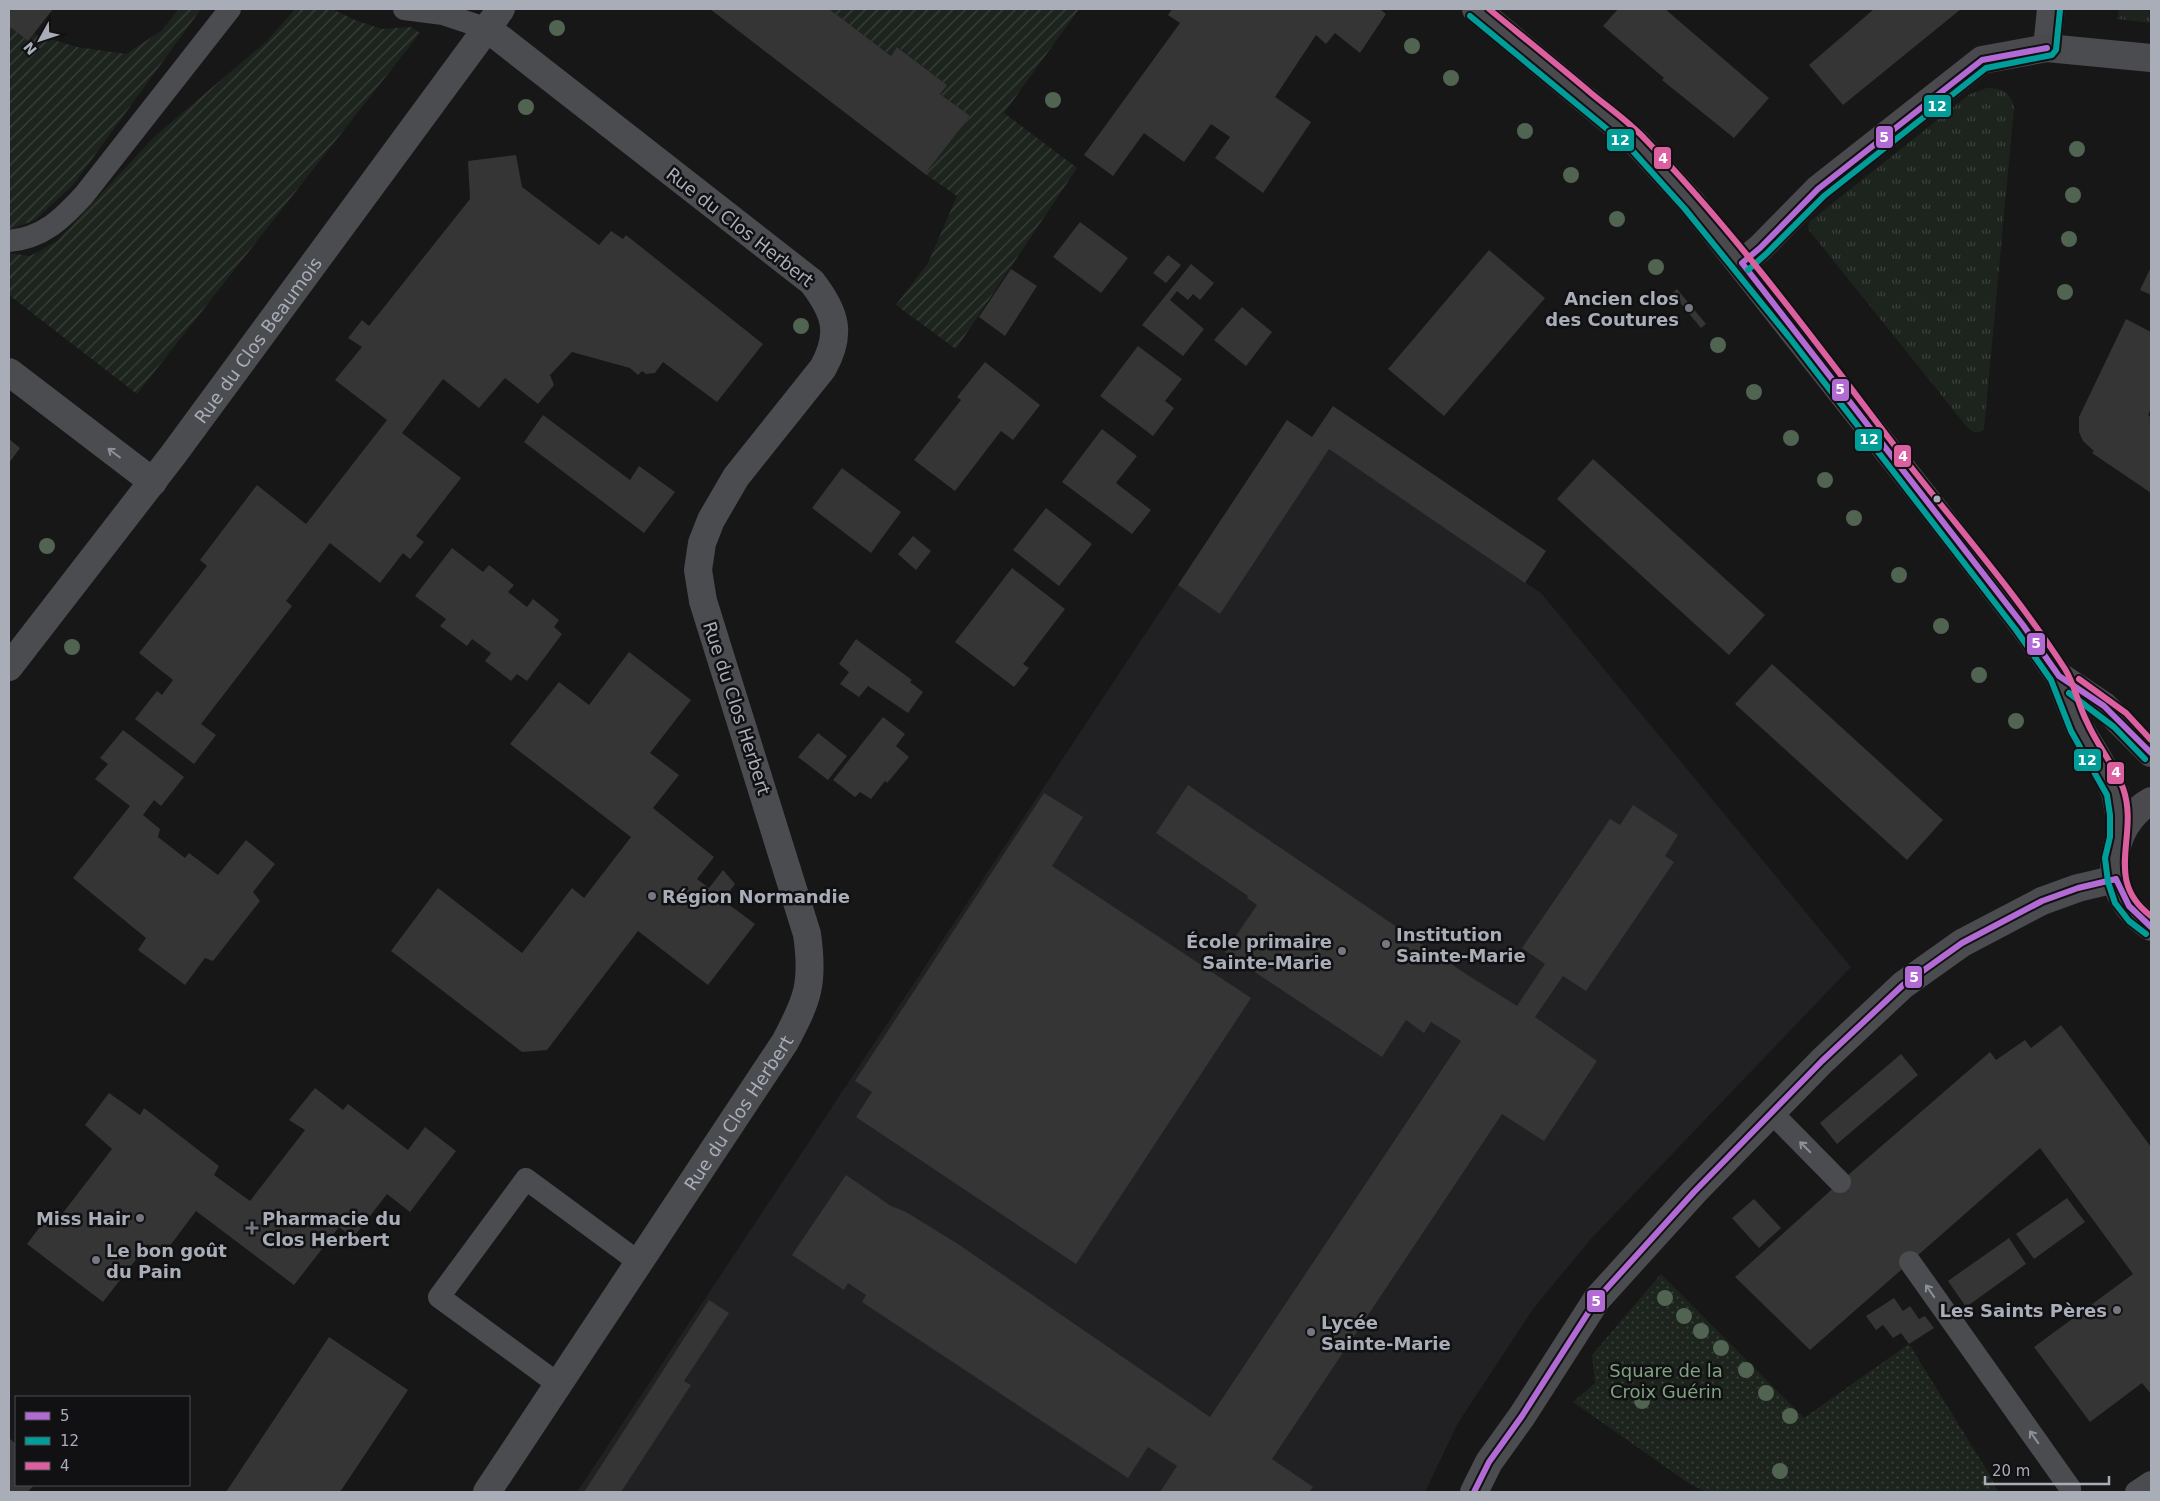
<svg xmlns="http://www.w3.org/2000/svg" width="2160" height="1501" font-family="'DejaVu Sans',sans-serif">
	<defs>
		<pattern id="grass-tufts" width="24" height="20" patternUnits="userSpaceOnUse" patternTransform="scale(1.25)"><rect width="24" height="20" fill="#1d241e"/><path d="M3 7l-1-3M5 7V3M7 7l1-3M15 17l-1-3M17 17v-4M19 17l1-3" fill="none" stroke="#3b413d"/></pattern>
		<pattern id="park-dots" width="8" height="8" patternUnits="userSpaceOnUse" patternTransform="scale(1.25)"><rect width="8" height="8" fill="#1d241e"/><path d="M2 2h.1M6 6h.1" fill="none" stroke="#3b413d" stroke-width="1.8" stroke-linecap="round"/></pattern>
		<pattern id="garden-furrows" width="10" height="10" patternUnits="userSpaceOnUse" patternTransform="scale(1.25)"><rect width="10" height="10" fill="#1d241e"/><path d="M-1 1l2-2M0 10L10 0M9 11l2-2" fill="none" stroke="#3b413d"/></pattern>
	</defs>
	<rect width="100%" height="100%" fill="#171717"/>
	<path fill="#212123" d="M1287 420 1541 593 1851 967 1590 1240 1533 1309 1458 1423 1425 1492H577Z"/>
	<path fill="url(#grass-tufts)" d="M2119 9H2151V23L2118 19Z
		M1987 88C2002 88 2011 92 2014 108L1984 429C1978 435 1972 432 1967 427L1808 229 1809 222 1970 94Z"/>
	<path fill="url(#park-dots)" d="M1661 1274 1804 1418 1909 1344 1991 1477 1998 1492H1706L1690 1484 1573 1402 1595 1383 1592 1355Z"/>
	<path fill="url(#garden-furrows)" d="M179 9H201L73 185 35 220 9 230V26L28 41 34 34 77 47 126 54 161 31Z
		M295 9H332L357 21 382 29 411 27 420 33 137 394 9 295V253L30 256 57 241 154 137 267 41Z
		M829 9H1079L1004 113 1077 168 956 349 896 305 928 263 957 196 925 174 970 116 940 94 947 85 898 47 891 56Z"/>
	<path fill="#353536" d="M9 9H53L28 41 9 26Z
		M710 9H829L891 56 897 47 947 85 940 94 970 116 925 174Z
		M1172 9H1380L1386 14 1360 53 1335 33 1326 44 1316 35 1275 97 1311 122 1263 193 1215 158 1230 137 1211 124 1184 162 1144 133 1113 176 1084 155 1180 23 1168 15Z
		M1618 9H1665L1769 98 1734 138 1662 80 1664 78 1603 26Z
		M1874 9H1961L1843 105 1809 65Z
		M516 155 522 187 599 245 611 231 623 239 626 235 763 344 717 402 663 362 655 373 646 374 642 371 638 375 630 368 572 352 550 375 554 385 538 404 505 378 479 408 443 379 402 433 461 478 416 536 424 542 410 559 403 553 380 583 330 543 286 601 292 606 201 724 216 735 194 764 135 719 157 691 162 695 173 680 139 653 207 566 200 560 257 485 306 524 387 420 335 380 362 347 348 338 362 320 369 326 470 199 468 161Z
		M1080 222 1128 258 1101 293 1053 257Z
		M1489 250 1545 298 1444 416 1388 369Z
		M1168 255 1181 265 1166 283 1153 273Z
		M1191 264 1214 283 1200 300 1193 294 1188 300 1177 291 1170 300 1204 329 1183 356 1142 325Z
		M2151 267V295L2140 290Z
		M1011 269 1037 286 1005 336 979 317Z
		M1677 289 1706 324 1701 328 1672 293Z
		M1242 307 1272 332 1246 366 1214 340Z
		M2126 319 2151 332V409L2148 415 2151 417V493L2092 453 2094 451 2083 441 2079 432V417Z
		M1138 346 1182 379 1165 401 1174 408 1153 436 1100 396Z
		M985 362 1040 405 1013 440 1001 431 955 491 914 460 961 400 957 397Z
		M1333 406 1546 551 1525 583 1329 449 1220 614 1178 585 1287 420 1312 437Z
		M543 415 630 480 639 466 675 492 644 533 524 442Z
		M1102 429 1137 456 1116 483 1151 510 1132 534 1062 482Z
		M9 439 20 448 9 463Z
		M1593 459 1765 615 1729 655 1557 499Z
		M842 468 901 512 871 553 812 508Z
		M1046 508 1092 544 1059 586 1013 550Z
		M913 536 931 551 916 570 898 554Z
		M452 548 483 572 489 565 514 585 508 592 527 607 533 599 559 620 554 627 562 634 527 681 517 674 511 681 485 661 491 653 472 639 467 646 440 626 446 619 415 596Z
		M1012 568 1065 609 1023 664 1029 668 1014 687 955 642Z
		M856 639 912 680 910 682 923 692 908 713 868 686 859 697 840 684 849 672 839 664Z
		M629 652 691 700 650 753 679 775 653 808 714 857 697 879 709 888 723 870 735 884 723 900 755 924 708 985 638 931 547 1050 522 1052 391 951 438 888 522 953 572 888 584 898 631 837 510 744 559 682 589 705Z
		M1772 664 1943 820 1907 860 1735 704Z
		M883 717 905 734 896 746 909 757 887 783 885 781 871 799 860 792 855 797 833 780Z
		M123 730 184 777 161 806 154 800 143 815 160 829 158 837 185 858 189 853 218 875 246 840 275 864 253 892 260 901 213 961 205 958 185 985 138 950 146 938 73 878 130 806 95 779 108 764 100 758Z
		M818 733 847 756 828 780 798 757Z
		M1188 785 1466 974 1517 1006 1545 964 1522 948 1610 819 1620 825 1633 805 1678 835 1665 856 1674 862 1586 991 1563 976 1535 1017 1597 1061 1544 1141 1502 1114 1272 1459 1313 1487 1309 1492H1160L1177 1466 1148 1447 1128 1478 862 1302 866 1295 848 1283 844 1290 792 1255 846 1175 891 1206 906 1212 958 1244 1210 1417 1461 1041 1431 1022 1424 1033 1406 1020 1382 1057 1225 952 1257 905 1247 898 1248 896 1156 833Z
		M1044 793 1083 817 1052 866 1251 998 1076 1264 856 1117 872 1092 855 1081Z
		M2061 1025 2151 1147V1394L2142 1383 2090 1422 2034 1347 2133 1274 2040 1148 1810 1350 1735 1277 1840 1182 1990 1052 1996 1060 2025 1040 2031 1048Z
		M1901 1054 1918 1075 1837 1144 1820 1123Z
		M315 1088 343 1110 348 1104 408 1150 425 1127 456 1151 410 1212 387 1194 353 1238 339 1227 294 1285 196 1211 163 1255 148 1244 103 1302 27 1244 51 1212 59 1218 112 1149 85 1125 109 1093 140 1115 144 1108 219 1166 214 1175 250 1201 305 1130 289 1120Z
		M2067 1198 2085 1222 2034 1259 2016 1234Z
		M1754 1199 1781 1228 1759 1248 1732 1218Z
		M2009 1238 2026 1264 1966 1307 1948 1281Z
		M1894 1298 1903 1311 1910 1306 1919 1319 1925 1316 1934 1328 1909 1344 1901 1333 1893 1338 1883 1325 1876 1330 1866 1316Z
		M709 1300 729 1313 684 1381 691 1385 621 1492H584Z
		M329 1337 408 1390 340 1492H226Z
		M9 1438 16 1444V1485H34L28 1492H9Z"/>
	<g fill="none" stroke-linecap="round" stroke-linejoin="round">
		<path stroke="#4b4c50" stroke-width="22" d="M404 9 443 14 488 29
			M9 241C43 238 62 219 84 195L230 9
			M1771 1112 1840 1182
			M1910 1262 2070 1488V1492
			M558 1384 439 1297 526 1179 640 1263
			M2136 1492 2151 1482"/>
		<g stroke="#4b4c50" stroke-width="28">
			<path d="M2047 48 2151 58"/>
			<path d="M9 372 153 482"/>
			<path id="s1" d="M9 667 173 455 501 9"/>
			<path id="s2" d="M487 1492 785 1042C808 999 814 983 807 934L703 601 698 570 702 543 711 520 736 477 823 368C842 334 836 313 812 282L488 29"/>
		</g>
		<path stroke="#4b4c50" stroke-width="28" d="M2047 48 2051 9
			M1474 1492 1489 1462 1522 1416 1597 1299 1694 1192 1822 1061 1903 985 1962 943 2042 901 2078 888 2116 879"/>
		<path stroke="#4a4a4e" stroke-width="28" d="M1476 9 1636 142 1692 203 1929 503 2023 625 2059 676 2079 727 2100 762 2115 792 2119 814V838
			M1742 263 1760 248 1818 189 1982 60 2047 48
			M2059 676 2104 706 2151 753
			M2151 801C2118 819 2103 867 2124 900 2131 912 2140 919 2151 927"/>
		<g stroke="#111113" stroke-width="10">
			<path id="bus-1" d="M1742 263 2023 625 2059 676 2104 706 2151 753
				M1742 263 1760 248 1818 189 1982 60 2047 48
				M2116 879 2129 906 2151 927
				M1474 1492 1489 1462 1522 1416 1597 1299 1694 1192 1822 1061 1903 985 1962 943 2042 901 2078 888 2116 879"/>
		</g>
		<g stroke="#111113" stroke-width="10">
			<path id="bus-2" d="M1470 16 1630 148 1685 209 1789 337 2016 630 2051 680 2071 731 2107 795 2110 815V837L2105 858 2108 882 2115 903 2129 921 2146 934
				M1748 270 1766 254 1824 196 1986 68 2052 55 2056 50 2060 10
				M2069 693 2114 727 2145 759"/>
		</g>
		<g stroke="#111113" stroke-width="10">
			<path id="bus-3" d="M1489 9C1523 37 1558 65 1592 94 1609 108 1629 122 1645 139 1741 239 1823 352 1907 462 1960 530 2018 596 2065 669 2075 685 2078 705 2087 722 2097 745 2114 765 2123 788 2140 836 2102 879 2151 916
				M2079 679 2126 713 2151 740"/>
		</g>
		<use href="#bus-1" stroke="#b26bd4" stroke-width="6"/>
		<use href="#bus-2" stroke="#009d99" stroke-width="6"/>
		<use href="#bus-3" stroke="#dc5f9f" stroke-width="6"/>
	</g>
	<g fill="#506451">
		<circle cx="557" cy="28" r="8"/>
		<circle cx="1412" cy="46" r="8"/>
		<circle cx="1451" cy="78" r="8"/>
		<circle cx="1053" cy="100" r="8"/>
		<circle cx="526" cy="107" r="8"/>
		<circle cx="1525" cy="131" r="8"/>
		<circle cx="2077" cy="149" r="8"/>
		<circle cx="1571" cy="175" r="8"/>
		<circle cx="2073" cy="195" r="8"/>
		<circle cx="1617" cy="219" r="8"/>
		<circle cx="2069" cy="239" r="8"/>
		<circle cx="1656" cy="267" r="8"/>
		<circle cx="2065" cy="292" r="8"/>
		<circle cx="801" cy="326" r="8"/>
		<circle cx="1718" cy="345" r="8"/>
		<circle cx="1754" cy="392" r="8"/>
		<circle cx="1791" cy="438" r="8"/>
		<circle cx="1825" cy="480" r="8"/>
		<circle cx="1854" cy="518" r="8"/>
		<circle cx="47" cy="546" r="8"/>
		<circle cx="1899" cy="575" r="8"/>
		<circle cx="1941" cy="626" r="8"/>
		<circle cx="72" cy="647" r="8"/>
		<circle cx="1979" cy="675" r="8"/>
		<circle cx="2016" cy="721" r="8"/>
		<circle cx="1665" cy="1298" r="8"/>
		<circle cx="1684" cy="1316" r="8"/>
		<circle cx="1701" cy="1331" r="8"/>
		<circle cx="1721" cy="1348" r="8"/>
		<circle cx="1746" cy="1370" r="8"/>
		<circle cx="1766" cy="1393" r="8"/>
		<circle cx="1642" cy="1401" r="8"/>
		<circle cx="1790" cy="1416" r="8"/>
		<circle cx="1780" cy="1471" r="8"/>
	</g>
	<defs><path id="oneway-shaft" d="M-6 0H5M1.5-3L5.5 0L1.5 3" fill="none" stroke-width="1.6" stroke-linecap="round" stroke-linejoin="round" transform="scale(1.25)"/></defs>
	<g stroke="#8c9099">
		<use href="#oneway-shaft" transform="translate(114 453) rotate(-143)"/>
		<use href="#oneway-shaft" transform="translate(1805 1147) rotate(-135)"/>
		<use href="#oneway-shaft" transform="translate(1930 1291) rotate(-125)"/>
		<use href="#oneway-shaft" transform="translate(2034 1437) rotate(-125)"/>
	</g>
	<g fill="#757880" stroke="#111113" stroke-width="2">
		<circle cx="1689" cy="308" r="5"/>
		<circle cx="652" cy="896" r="5"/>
		<circle cx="1386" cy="944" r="5"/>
		<circle cx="1342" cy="951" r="5"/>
		<circle cx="140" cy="1218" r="5"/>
		<path d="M249.5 1220.5h5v5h5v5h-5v5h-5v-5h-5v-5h5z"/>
		<circle cx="96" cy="1260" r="5"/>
		<circle cx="2117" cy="1310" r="5"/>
		<circle cx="1311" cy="1332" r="5"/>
	</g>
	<circle fill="#a8adb8" stroke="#111113" stroke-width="2" cx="1937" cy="499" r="4.5"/>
	<g text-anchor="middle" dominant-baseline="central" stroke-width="5" stroke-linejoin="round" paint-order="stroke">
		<g font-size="18" fill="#a8adb8" stroke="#111113">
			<text transform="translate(740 227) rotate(38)">Rue du Clos Herbert</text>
			<text stroke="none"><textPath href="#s1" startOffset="411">Rue du Clos Beaumois</textPath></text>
			<text transform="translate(737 708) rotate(72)">Rue du Clos Herbert</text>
			<text stroke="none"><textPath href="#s2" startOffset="455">Rue du Clos Herbert</textPath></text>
		</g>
		<g font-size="18" font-weight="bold" fill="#a8adb8" stroke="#111113" text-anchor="start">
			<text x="1679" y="298" text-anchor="end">Ancien clos<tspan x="1679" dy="21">des Coutures</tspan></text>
			<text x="662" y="896">Région Normandie</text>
			<text x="1396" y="934">Institution<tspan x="1396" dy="21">Sainte-Marie</tspan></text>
			<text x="1332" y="941" text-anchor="end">École primaire<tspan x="1332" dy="21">Sainte-Marie</tspan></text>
			<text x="130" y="1218" text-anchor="end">Miss Hair</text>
			<text x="262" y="1218">Pharmacie du<tspan x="262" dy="21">Clos Herbert</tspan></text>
			<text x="106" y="1250">Le bon goût<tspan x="106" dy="21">du Pain</tspan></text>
			<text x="2107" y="1310" text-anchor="end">Les Saints Pères</text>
			<text x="1321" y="1322">Lycée<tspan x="1321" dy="21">Sainte-Marie</tspan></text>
		</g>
		<g font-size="18" fill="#7fa381" stroke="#111113">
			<text x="1666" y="1370">Square de la<tspan x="1666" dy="21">Croix Guérin</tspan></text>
		</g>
	</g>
	<g stroke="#111113" stroke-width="2">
		<rect x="1923" y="94" width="29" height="24" rx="5" fill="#009d99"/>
		<rect x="1875" y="125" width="19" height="24" rx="5" fill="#b26bd4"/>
		<rect x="1606" y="128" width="29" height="24" rx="5" fill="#009d99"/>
		<rect x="1653" y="146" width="19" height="24" rx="5" fill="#dc5f9f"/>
		<rect x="1831" y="378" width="19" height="24" rx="5" fill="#b26bd4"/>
		<rect x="1854" y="428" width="29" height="24" rx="5" fill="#009d99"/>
		<rect x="1893" y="444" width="19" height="24" rx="5" fill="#dc5f9f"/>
		<rect x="2026" y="632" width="20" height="24" rx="5" fill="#b26bd4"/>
		<rect x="2073" y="748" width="29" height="24" rx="5" fill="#009d99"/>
		<rect x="2106" y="761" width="19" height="24" rx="5" fill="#dc5f9f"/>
		<rect x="1904" y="965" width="19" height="24" rx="5" fill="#b26bd4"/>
		<rect x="1586" y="1289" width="20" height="24" rx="5" fill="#b26bd4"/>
	</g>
	<g font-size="14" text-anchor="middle" font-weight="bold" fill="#fff">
		<text x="1937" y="111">12</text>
		<text x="1884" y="142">5</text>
		<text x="1620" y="145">12</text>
		<text x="1663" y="163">4</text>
		<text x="1840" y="394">5</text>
		<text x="1869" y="444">12</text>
		<text x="1903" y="461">4</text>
		<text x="2036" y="648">5</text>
		<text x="2087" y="765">12</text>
		<text x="2116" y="777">4</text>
		<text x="1914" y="982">5</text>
		<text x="1596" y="1306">5</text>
	</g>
	<rect width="2160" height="1501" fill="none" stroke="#a8adb8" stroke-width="20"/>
	<rect x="15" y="1396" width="175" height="90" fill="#111113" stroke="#4d4f55"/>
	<rect x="25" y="1412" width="25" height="8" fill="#b26bd4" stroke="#4d4f55"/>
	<text x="60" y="1421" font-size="15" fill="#a8adb8">5</text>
	<rect x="25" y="1437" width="25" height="8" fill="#009d99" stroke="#4d4f55"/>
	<text x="60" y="1446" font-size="15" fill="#a8adb8">12</text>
	<rect x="25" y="1462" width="25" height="8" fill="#dc5f9f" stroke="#4d4f55"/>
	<text x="60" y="1471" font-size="15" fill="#a8adb8">4</text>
	<g transform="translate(40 40) rotate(230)" stroke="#111113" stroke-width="4" paint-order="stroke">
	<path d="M0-4L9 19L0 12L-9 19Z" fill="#a8adb8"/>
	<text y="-8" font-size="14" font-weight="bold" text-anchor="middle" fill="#a8adb8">N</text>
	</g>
	<path d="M1985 1476v8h124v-8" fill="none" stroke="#a8adb8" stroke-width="2.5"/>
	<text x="1992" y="1476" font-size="15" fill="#a8adb8" stroke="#111113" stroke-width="4" paint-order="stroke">20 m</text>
</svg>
